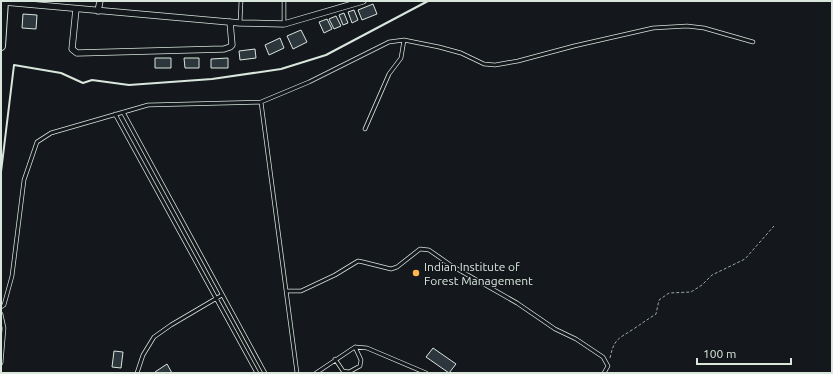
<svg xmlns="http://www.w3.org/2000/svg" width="833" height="374" font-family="Ubuntu,sans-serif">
	<rect width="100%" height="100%" fill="#14181c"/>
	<path fill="#2c363c" stroke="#d8e6dc" d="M373 4 377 14 362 20 358 10Z
		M354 10 358 20 352 23 348 12Z
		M344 13 348 23 343 25 339 15Z
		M23 14 37 15 36 29 22 28Z
		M336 16 341 26 334 29 329 19Z
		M327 19 332 29 324 33 319 22Z
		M301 30 307 42 293 49 287 36Z
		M280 38 284 48 269 55 265 45Z
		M255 49 256 58 240 60 239 51Z
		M155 58H171V68H155Z
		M184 58H199V68H185Z
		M228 58V68H211V59Z
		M433 348 456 364 449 373 426 357Z
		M114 351 123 352 121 368 112 367Z
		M167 364 172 373H156L155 372Z"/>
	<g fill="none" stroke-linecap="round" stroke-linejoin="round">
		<g stroke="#d8e6dc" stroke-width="4.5">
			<path id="service" d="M240 23 241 1
				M284 24V1
				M261 102 309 82 389 42 404 40 439 47 461 53 484 64 495 65 518 61 574 46 653 28 687 26 704 28 753 42
				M123 112 265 373
				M115 114 257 373
				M365 129 389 74 401 58 404 40
				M287 291H301L335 275 358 261 363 262 391 269 397 267 420 249 429 250 452 266 517 303 555 329 576 339 603 357 608 366 604 373
				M1 307 4 305 12 276 24 180 37 142 51 133 148 105 261 102 297 373
				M1 314 4 328 1 363
				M335 359 343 371 349 372 360 366 361 360 355 347
				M137 373 143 355 154 337 171 325 222 295
				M316 373 355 347 367 348 426 373"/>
		</g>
		<g stroke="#d8e6dc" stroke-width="7">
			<path id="minor" d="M4 2 240 23 284 24 363 1
				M76 9 72 49 77 53 224 49 230 47 232 45 230 22
				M98 11 100 1"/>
		</g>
		<g stroke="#d8e6dc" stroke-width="10">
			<path id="secondary" d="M1 46 4 1"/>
		</g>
		<path stroke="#9da8a2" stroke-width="1" stroke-dasharray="3 2" stroke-linecap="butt" d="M610 358C614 339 618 339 632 330 641 324 648 319 656 314L659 300 669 293 691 292 702 285 712 275 745 259 774 226"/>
		<use href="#service" stroke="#14181c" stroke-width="3"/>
		<use href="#minor" stroke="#14181c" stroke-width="5.5"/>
		<use href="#secondary" stroke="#14181c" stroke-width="8"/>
		<path stroke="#d8e6dc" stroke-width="2" d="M1 172 14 65 61 73 83 83 92 80 129 85 212 79 281 69 326 55 428 1"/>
	</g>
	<circle fill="#ffb74d" stroke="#14181c" stroke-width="1.5" cx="416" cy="273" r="4"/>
	<g text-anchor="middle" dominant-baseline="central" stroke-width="3" stroke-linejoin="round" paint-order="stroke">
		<g font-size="12" fill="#d8e6dc" stroke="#14181c" text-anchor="start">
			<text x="424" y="266">Indian Institute of<tspan x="424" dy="14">Forest Management</tspan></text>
		</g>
	</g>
	<rect width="833" height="374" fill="none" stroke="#d8e6dc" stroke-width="4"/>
	<path d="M697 358v6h94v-6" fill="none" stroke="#d8e6dc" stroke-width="2"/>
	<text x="703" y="358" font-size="12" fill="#d8e6dc" stroke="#14181c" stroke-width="3" paint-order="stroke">100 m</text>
</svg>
